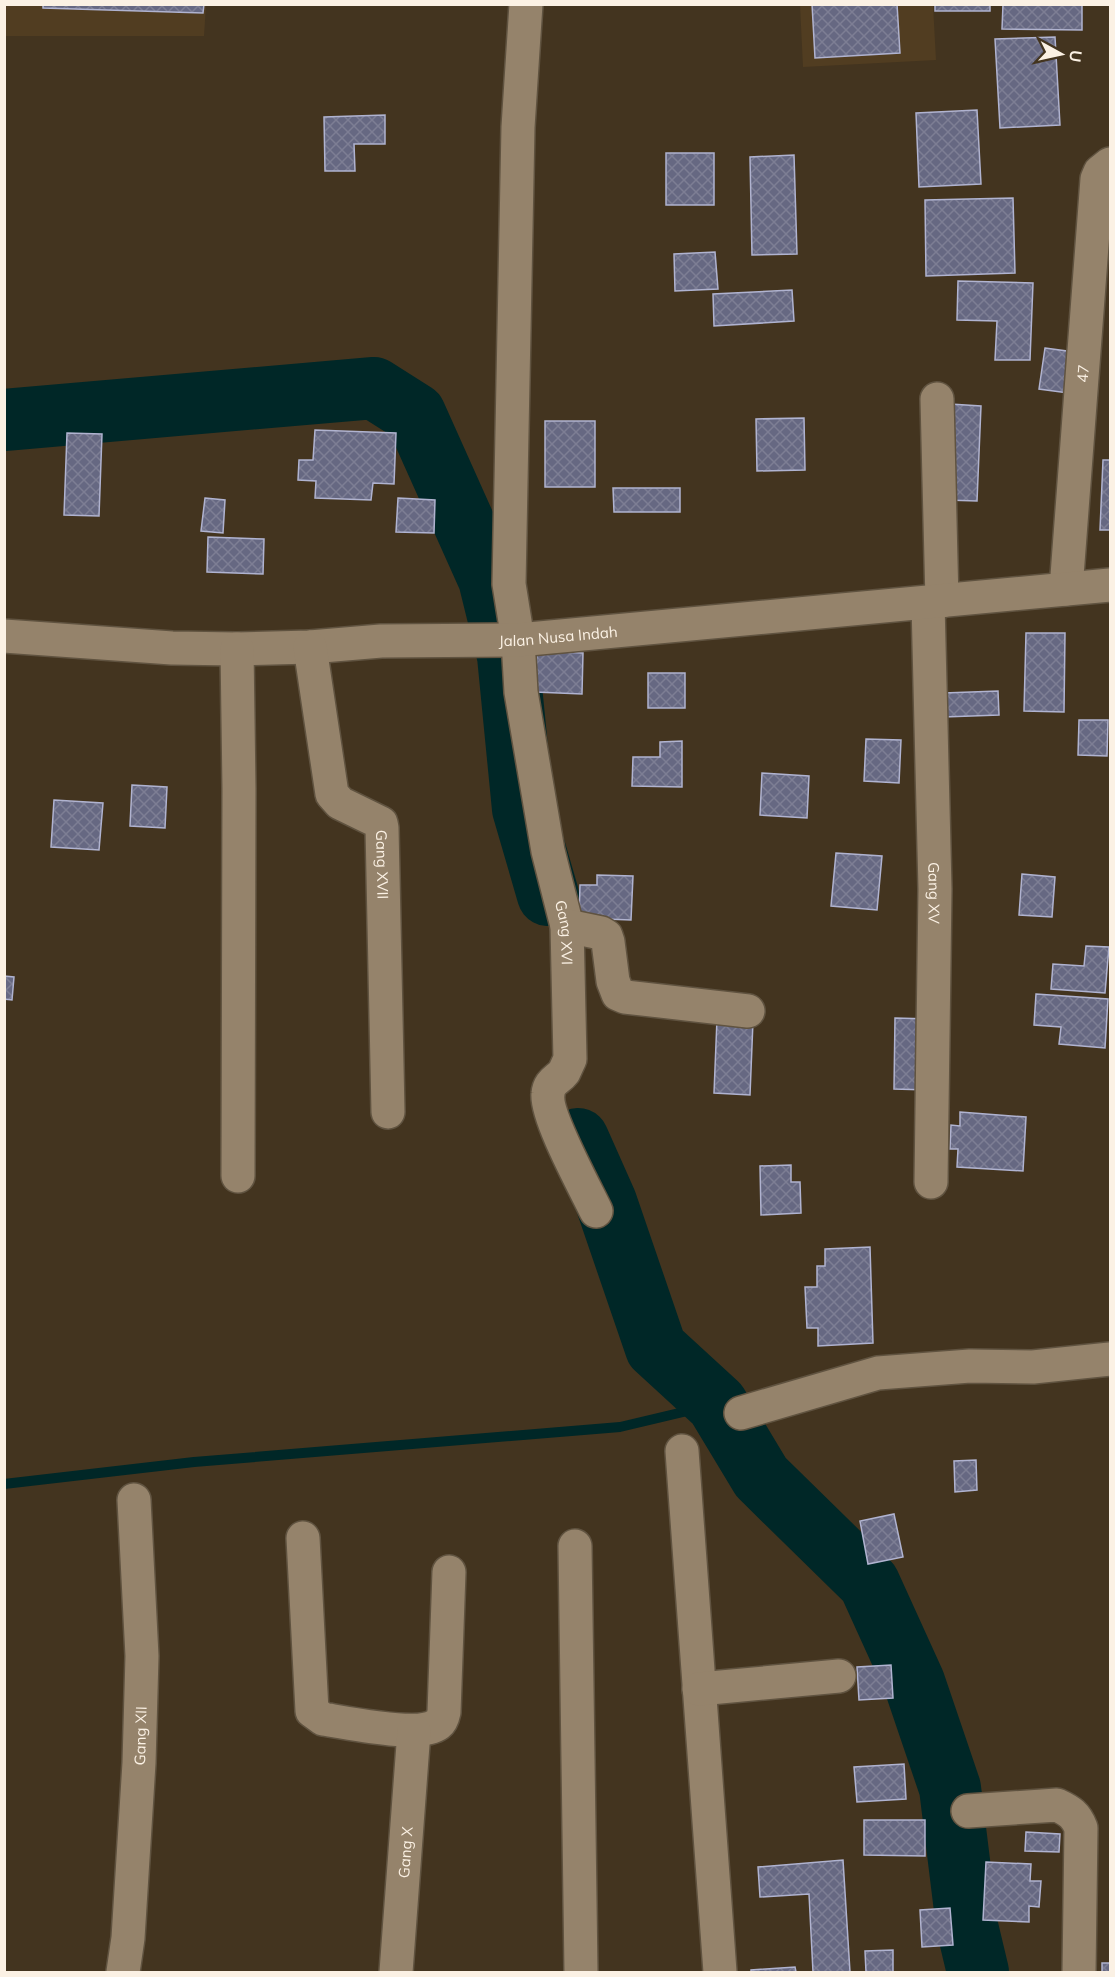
<svg xmlns="http://www.w3.org/2000/svg" width="1115" height="1977" font-family="Mulish,sans-serif">
	<defs>
		<pattern id="building-cross-hatch" width="8" height="8" patternUnits="userSpaceOnUse" patternTransform="scale(1.5)"><rect width="8" height="8" fill="#666882"/><path d="M0 0l8 8M0 8l8-8" fill="none" stroke="#7d7e94"/></pattern>
	</defs>
	<rect width="100%" height="100%" fill="#43341f"/>
	<path fill="#513d21" d="M4 5H206L204 36H5Z
		M800 5H933L936 60 803 67Z"/>
	<g fill="none" stroke-linecap="round" stroke-linejoin="round">
		<path stroke="#002727" stroke-width="10" d="M4 1484 194 1462 620 1427 717 1404"/>
		<path stroke="#002727" stroke-width="62" d="M4 420 374 388 415 414 489 579 508 656 523 809 548 895
			M578 1139 606 1202 656 1348 717 1404 761 1477 869 1583 914 1682 950 1788 967 1926 978 1972"/>
	</g>
	<path fill="url(#building-cross-hatch)" stroke="#b0b3d0" stroke-width="1.5" d="M43 4H204L203 13 43 8Z
		M812 4H897L900 53 815 58Z
		M935 4H990V11H935Z
		M1003 4H1082V30L1002 29Z
		M1055 37 1060 125 1000 128 995 39Z
		M977 110 981 184 919 187 916 113Z
		M385 115V144H354L355 171H325L324 117Z
		M666 153H714V205H666Z
		M794 155 797 254 752 255 750 157Z
		M1013 198 1015 273 926 276 925 200Z
		M715 252 718 289 675 291 674 254Z
		M958 281 1033 283 1030 360H995L997 321 957 320Z
		M792 290 794 321 714 326 713 294Z
		M1045 348 1074 352 1068 393 1039 389Z
		M950 404 981 406 977 501 946 500Z
		M804 418 805 470 757 471 756 419Z
		M545 421H595V487H545Z
		M315 430 396 433 394 484 373 483 371 500 315 498 316 481 298 480 299 460H313Z
		M67 433 102 434 99 516 64 515Z
		M1103 460H1110V530H1100Z
		M613 488H680V512H614Z
		M205 498 225 500 223 533 201 531Z
		M398 498 435 500 434 533 396 532Z
		M208 537 264 539 263 574 207 572Z
		M1026 633H1065L1064 712 1024 711Z
		M537 651 583 653 582 694 535 692Z
		M648 673H685V708H648Z
		M998 691 999 715 944 717V693Z
		M1079 720H1108L1107 756 1078 755Z
		M866 739 901 740 899 783 864 781Z
		M682 741V787L632 786 633 757H660V742Z
		M762 773 809 776 807 818 760 815Z
		M132 785 167 787 165 828 130 826Z
		M54 800 103 803 99 850 51 847Z
		M836 853 882 856 877 910 831 906Z
		M1022 874 1055 877 1052 917 1019 915Z
		M597 875 633 876 631 920 579 918 580 885H597Z
		M1086 946 1109 947 1105 993 1051 989 1053 964 1084 966Z
		M4 976 14 977 12 1000 4 999Z
		M1036 994 1108 999 1105 1048 1059 1044 1061 1027 1034 1025Z
		M895 1018 930 1019 928 1090 894 1089Z
		M717 1019 753 1021 750 1095 714 1093Z
		M960 1112 1026 1117 1023 1171 957 1167 958 1149H950L951 1125 960 1126Z
		M791 1165V1182H800L801 1213 761 1215 760 1166Z
		M870 1247 873 1343 818 1346V1328H807L805 1287H817V1266H825V1249Z
		M976 1460 977 1490 955 1492 954 1461Z
		M894 1514 903 1557 868 1564 860 1521Z
		M891 1665 893 1698 859 1700 857 1667Z
		M904 1764 906 1799 857 1802 854 1767Z
		M864 1820H925V1856L864 1855Z
		M1026 1832 1060 1834 1059 1852 1025 1851Z
		M843 1860 850 1972H813L809 1894 760 1897 758 1867Z
		M986 1862 1031 1864 1030 1881H1041L1039 1907 1029 1906V1922L983 1920Z
		M950 1908 953 1945 922 1947 920 1910Z
		M893 1950V1972H924H866L865 1951Z
		M1102 1963H1110V1972H1102Z
		M795 1967 796 1972H751V1970Z"/>
	<g fill="none" stroke-linecap="round" stroke-linejoin="round">
		<g stroke="#605340" stroke-width="36">
			<g id="minor">
				<path id="s1" d="M526 4 518 127 509 584 518 640 521 692 548 851 567 926 570 1059C568 1063 566 1068 564 1072 558 1080 549 1081 548 1094 545 1115 585 1188 596 1211"/>
				<path d="M937 399 942 601"/>
				<path id="s2" d="M1066 589 1097 179 1100 172 1110 164"/>
				<path id="s3" d="M928 603 935 889 931 1182"/>
				<path id="s4" d="M4 636 172 648 237 649 310 647 381 641 518 640 1110 585"/>
				<path id="s5" d="M310 647 332 794 340 803 381 823 382 828 388 1112"/>
				<path d="M237 649 239 789 238 1176"/>
				<path d="M567 926 601 933 606 936 608 942 613 981 618 994 625 997 748 1011"/>
				<path d="M741 1413 878 1373 970 1366 1033 1367 1110 1359"/>
				<path d="M682 1451 720 1972"/>
				<path d="M303 1538 312 1711 323 1719C347 1723 420 1738 438 1724 442 1721 443 1717 444 1712L449 1572"/>
				<path d="M575 1546 581 1972"/>
				<path d="M699 1689 839 1676"/>
				<path d="M968 1811 1057 1805C1070 1811 1076 1815 1081 1828L1079 1972"/>
				<path id="s6" d="M123 1972 128 1938 139 1763 142 1656 134 1500"/>
				<path id="s7" d="M396 1972 414 1731"/>
			</g>
		</g>
		<use href="#minor" stroke="#95836b" stroke-width="33"/>
	</g>
	<g text-anchor="middle" dominant-baseline="central" stroke-width="4.5" stroke-linejoin="round" paint-order="stroke">
		<g font-size="15" fill="#fbf1e4" stroke="#43341f">
			<text stroke="none"><textPath href="#s2" startOffset="216">47</textPath></text>
			<text stroke="none"><textPath href="#s4" startOffset="555">Jalan Nusa Indah</textPath></text>
			<text stroke="none"><textPath href="#s5" startOffset="248">Gang XVII</textPath></text>
			<text stroke="none"><textPath href="#s3" startOffset="290">Gang XV</textPath></text>
			<text stroke="none"><textPath href="#s1" startOffset="934">Gang XVI</textPath></text>
			<text stroke="none"><textPath href="#s6" startOffset="237">Gang XII</textPath></text>
			<text stroke="none"><textPath href="#s7" startOffset="120">Gang X</textPath></text>
		</g>
	</g>
	<rect width="1115" height="1977" fill="none" stroke="#fbf1e4" stroke-width="12"/>
	<g transform="translate(1061 54) rotate(98)" stroke="#43341f" stroke-width="4.5" paint-order="stroke">
	<path d="M0-4.5L10 22L0 15L-10 22Z" fill="#fbf1e4"/>
	<text y="-9" font-size="16" font-weight="bold" text-anchor="middle" fill="#fbf1e4">U</text>
	</g>
</svg>
